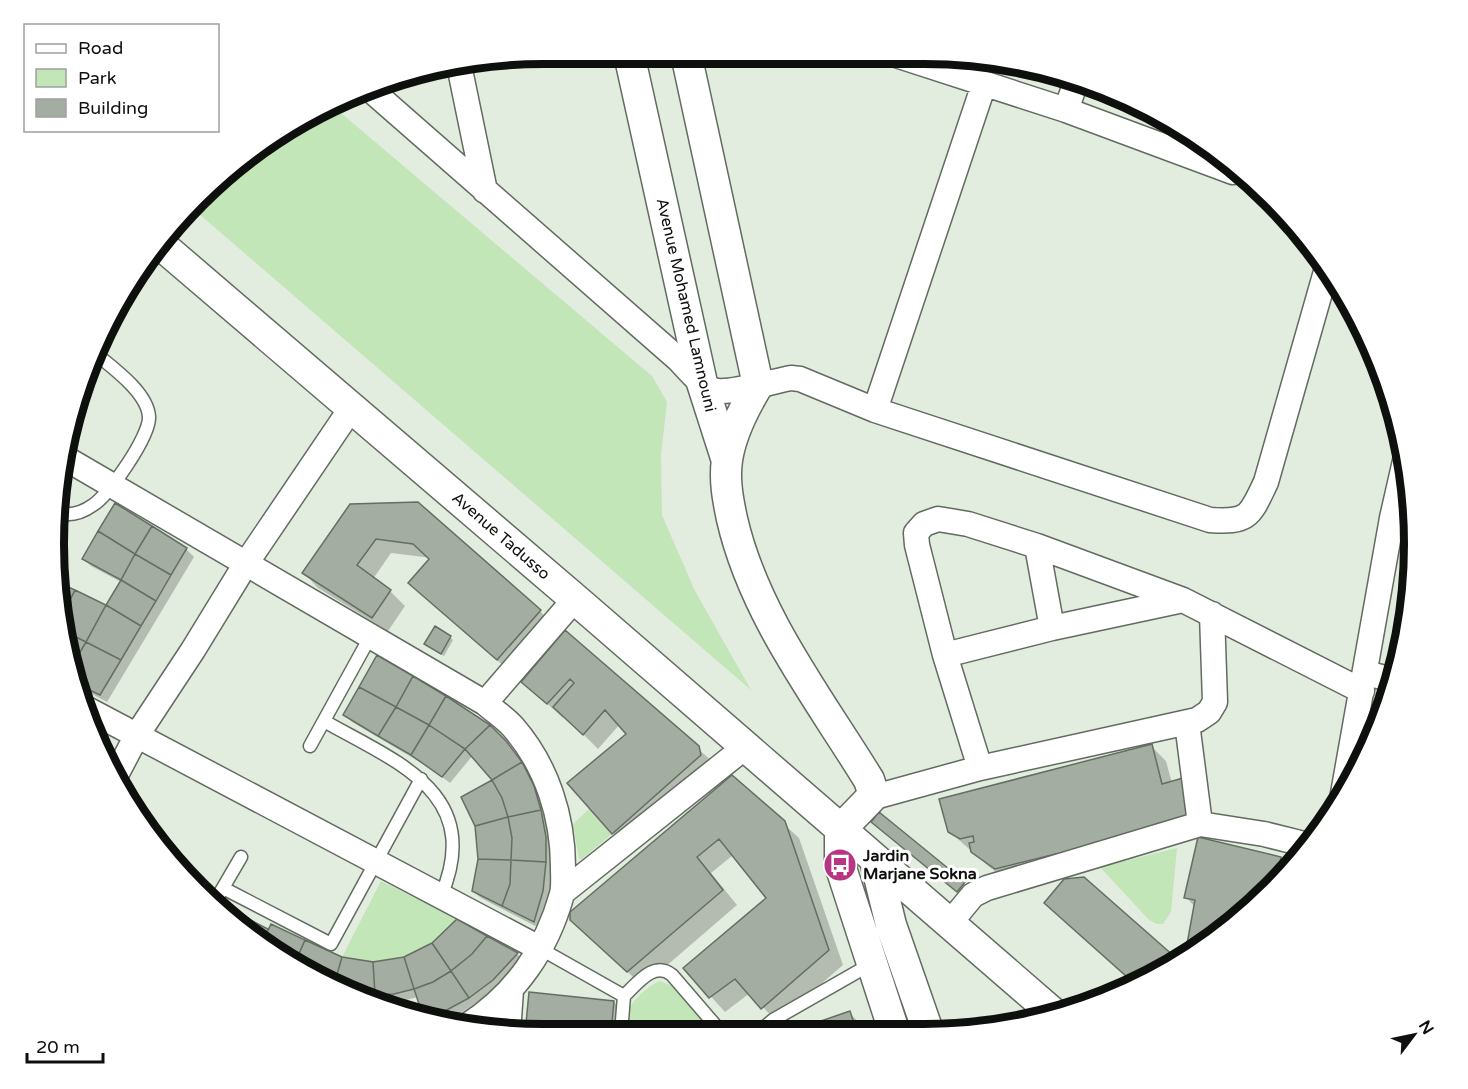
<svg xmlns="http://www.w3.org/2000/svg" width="1468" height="1089" font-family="'Varela Round',sans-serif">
	<rect width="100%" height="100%" fill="#e2ecdf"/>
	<path fill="#c3e6b9" d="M335 108 652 376 667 402 661 455 662 515 695 591 751 690 191 207 272 136Z
		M589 809 612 834 582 859H579L573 824Z
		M1177 848 1171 912 1163 924H1157L1149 920 1100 867Z
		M381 881 457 919 432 943 404 957 373 962 342 957Z
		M660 981 672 986 713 1033H627C628 1025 628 1015 630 1008 634 998 651 984 660 981Z"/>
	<path fill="#0003" d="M115 505 186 549 194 557 107 702 79 687 58 608 107 607 121 582 91 566 84 559Z
		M351 506 540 611 554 626 513 674 425 597 432 558 391 553 373 579 390 591 405 606 388 631 318 588 304 573Z
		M565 632 713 762 627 848 613 833 629 734 620 724 598 749 565 716 563 718 523 682Z
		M450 637 453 640 444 656 429 647Z
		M344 714 489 726 513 750 529 771 541 795 553 845 550 899 541 929 481 898 473 891 494 780 473 755 450 783 433 770 352 722Z
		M1151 746 1166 761 1172 783 1197 794 1011 883 988 866 949 831Z
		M732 777 799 838 843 965 777 1022 750 993 725 1012 685 968 768 898 733 855 711 873 737 905 643 986 587 935Z
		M879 814 964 883 967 887 961 894 876 825Z
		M1280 858 1291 869 1222 933 1186 954 1195 907 1186 897Z
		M234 913 269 932 342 958 373 964 517 954 524 961 500 987 448 1021 424 1016 418 997 402 1001 381 1002V1006L300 969 230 920Z
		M614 1002 628 1017 627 1033 526 1034Z
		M849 1013 861 1024 863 1032H794Z"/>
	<path fill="#a4ada1" stroke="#656e63" stroke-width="1.5" d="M418 502 541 610 497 660 408 583 429 559 413 544 376 539 357 565 391 590 372 618 302 573 350 504Z
		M115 503 152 526 135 554 98 531Z
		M152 526 187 548 171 575 135 554Z
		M98 531 135 554 121 580 82 559Z
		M135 554 171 575 156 601 121 580Z
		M121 580 156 601 141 626 106 605Z
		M58 582 75 590 61 618 58 608Z
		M75 590 106 605 86 642 64 631 61 618Z
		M106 605 141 626 121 660 86 642Z
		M435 626 451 636 441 654 424 644Z
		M565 630 699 746 701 755 612 834 567 783 626 734 605 710 583 735 553 707 574 683 570 679 547 704 521 682Z
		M64 631 86 642 73 664Z
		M86 642 121 660 100 695 79 685 73 664Z
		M377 655 413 676 396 707 359 687Z
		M413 676 446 696 429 725 396 707Z
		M359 687 396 707 378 736 343 715Z
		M446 696 490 725 465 749 429 725Z
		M396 707 429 725 411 755 378 736Z
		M429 725 465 749 442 777 411 755Z
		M490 725 506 741 522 762 492 780 465 749Z
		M1152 744 1162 784 1183 778 1194 820 995 869 971 852 969 843 974 842 973 836 960 839 948 832 939 799Z
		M522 762 534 786 541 810 508 817 502 798 492 780Z
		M732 775 785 821 829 950 761 1009 735 979 709 998 683 968 766 898 719 839 697 857 723 890 627 972 570 920V912Z
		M492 780 502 798 508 817 475 826 461 797Z
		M541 810 546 837V862L511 860 512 838 508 817Z
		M879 812 965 882 957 892 871 822Z
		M508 817 512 838 511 860 478 859 475 826Z
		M1198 837 1281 857 1277 883 1222 933 1135 984 1044 903 1064 879 1084 877 1175 957 1185 955 1195 900 1184 898Z
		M478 859 511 860 510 884 502 906 472 891Z
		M511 860 546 862 543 891 534 922 502 906 510 884Z
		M233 911 268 929 262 943 229 919Z
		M457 919 487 936 472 954 451 971 432 943Z
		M271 924 305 940 294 965 262 943Z
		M487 936 518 953 493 980 469 998 451 971 472 954Z
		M305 940 342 957 334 985 294 965Z
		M432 943 451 971 433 982 414 989 404 957Z
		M342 957 373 962 375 995 350 992 334 985Z
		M404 957 414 989 394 994 375 995 373 962Z
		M451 971 469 998 432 1018 423 1016 414 989 433 982Z
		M350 992 375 995 374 1003Z
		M529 992 614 1001 611 1033 525 1034Z
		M850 1011 857 1032H789Z"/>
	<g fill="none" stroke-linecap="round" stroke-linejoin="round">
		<g stroke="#626b60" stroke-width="15">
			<path id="service" d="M58 513C70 516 82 513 93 505 109 495 150 436 149 417 148 393 113 368 96 354
				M324 721C396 762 485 793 441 896
				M310 746 370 637
				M223 888 331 944 421 779
				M213 905 241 857
				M539 948 624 996
				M759 1032 773 1020 871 964
				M621 1033 624 996C637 984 654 960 672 975L722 1033"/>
		</g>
		<g stroke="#626b60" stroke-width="27">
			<path id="minor" d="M896 55 1066 110 1233 172
				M459 65 485 191
				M372 91 678 359C688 369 699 384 713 390 727 395 774 381 791 378L800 379 875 410 1210 520C1250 523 1250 515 1266 482L1327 268
				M1066 110 1076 82
				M875 410 984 84
				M65 458 485 703C494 711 505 718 513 727 547 766 563 817 563 867 563 876 564 886 562 894 547 949 515 995 468 1025
				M1037 546 1052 628
				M945 655 1052 628 1183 600
				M1366 673 1393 680
				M485 703 575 599
				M85 708 539 948
				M1187 723 1200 824
				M980 768 945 655 917 545 916 533 924 524 938 519 968 524 1037 546 1183 600 1362 691
				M116 775 137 735 193 650 245 565 352 407
				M871 798 980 768 1197 720 1209 712 1215 702 1212 614
				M1342 799 1392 518 1405 461
				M563 892 744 748
				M949 924 973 895 987 888 1200 824 1264 834 1308 845
				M508 1033 511 990"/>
		</g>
		<g stroke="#626b60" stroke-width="33">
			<path id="tertiary" d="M629 54 702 383 727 461
				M686 54 758 385C744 408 731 433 727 460 724 480 728 500 732 519 754 615 818 697 869 780L872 789 871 798 840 830V865L894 1031
				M160 244 575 599 1053 1013
				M875 860 891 925 928 1031"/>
		</g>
		<use href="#service" stroke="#fff" stroke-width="12"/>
		<use href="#minor" stroke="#fff" stroke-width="24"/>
		<use href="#tertiary" stroke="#fff" stroke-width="30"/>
	</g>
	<defs>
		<g id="bus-disc" transform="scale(1.725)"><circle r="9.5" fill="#b73681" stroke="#fff"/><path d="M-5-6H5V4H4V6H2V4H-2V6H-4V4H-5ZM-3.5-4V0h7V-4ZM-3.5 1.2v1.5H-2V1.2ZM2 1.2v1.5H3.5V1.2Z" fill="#fff"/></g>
	</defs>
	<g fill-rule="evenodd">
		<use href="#bus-disc" x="840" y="865"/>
	</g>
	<g text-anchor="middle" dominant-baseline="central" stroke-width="6" stroke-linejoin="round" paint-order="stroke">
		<g font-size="16" fill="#0d100c" stroke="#fff">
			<text transform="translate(686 305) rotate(77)">Avenue Mohamed Lamnouni</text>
			<text transform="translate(501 536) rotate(41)">Avenue Tadusso</text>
		</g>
		<g font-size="16" font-weight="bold" fill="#0d100c" stroke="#fff" text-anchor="start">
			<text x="863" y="856">Jardin<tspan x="863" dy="18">Marjane Sokna</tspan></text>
		</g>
	</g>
	<path d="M0 0H1468V1089H0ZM544 64H924A480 480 0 0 1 1404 544V544A480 480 0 0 1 924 1024H544A480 480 0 0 1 64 544V544A480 480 0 0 1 544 64Z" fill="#fff" fill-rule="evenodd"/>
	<path fill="none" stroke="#0d100c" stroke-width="8" d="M544 64H924A480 480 0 0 1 1404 544V544A480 480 0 0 1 924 1024H544A480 480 0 0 1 64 544V544A480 480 0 0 1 544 64Z"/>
	<rect x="24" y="24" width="195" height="108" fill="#ffffff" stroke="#9e9f9e" stroke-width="1.5"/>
	<rect x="36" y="44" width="30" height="9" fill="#ffffff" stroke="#9e9f9e" stroke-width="1.5"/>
	<text x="78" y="54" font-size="18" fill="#0d100c">Road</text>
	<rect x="36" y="69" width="30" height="18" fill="#c3e6b9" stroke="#9e9f9e" stroke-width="1.5"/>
	<text x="78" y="84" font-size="18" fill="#0d100c">Park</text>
	<rect x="36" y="99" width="30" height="18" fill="#a4ada1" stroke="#9e9f9e" stroke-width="1.5"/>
	<text x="78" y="114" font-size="18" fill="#0d100c">Building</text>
	<g transform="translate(1414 1035) rotate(58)" stroke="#ffffff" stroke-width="4.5" paint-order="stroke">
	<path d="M0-4.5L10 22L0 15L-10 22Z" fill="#0d100c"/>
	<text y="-9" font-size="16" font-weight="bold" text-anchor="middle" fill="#0d100c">N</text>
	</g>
	<path d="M27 1053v9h76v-9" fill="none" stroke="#0d100c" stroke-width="3"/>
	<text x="36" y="1053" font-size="18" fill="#0d100c" stroke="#ffffff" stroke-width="4.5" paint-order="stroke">20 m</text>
</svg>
